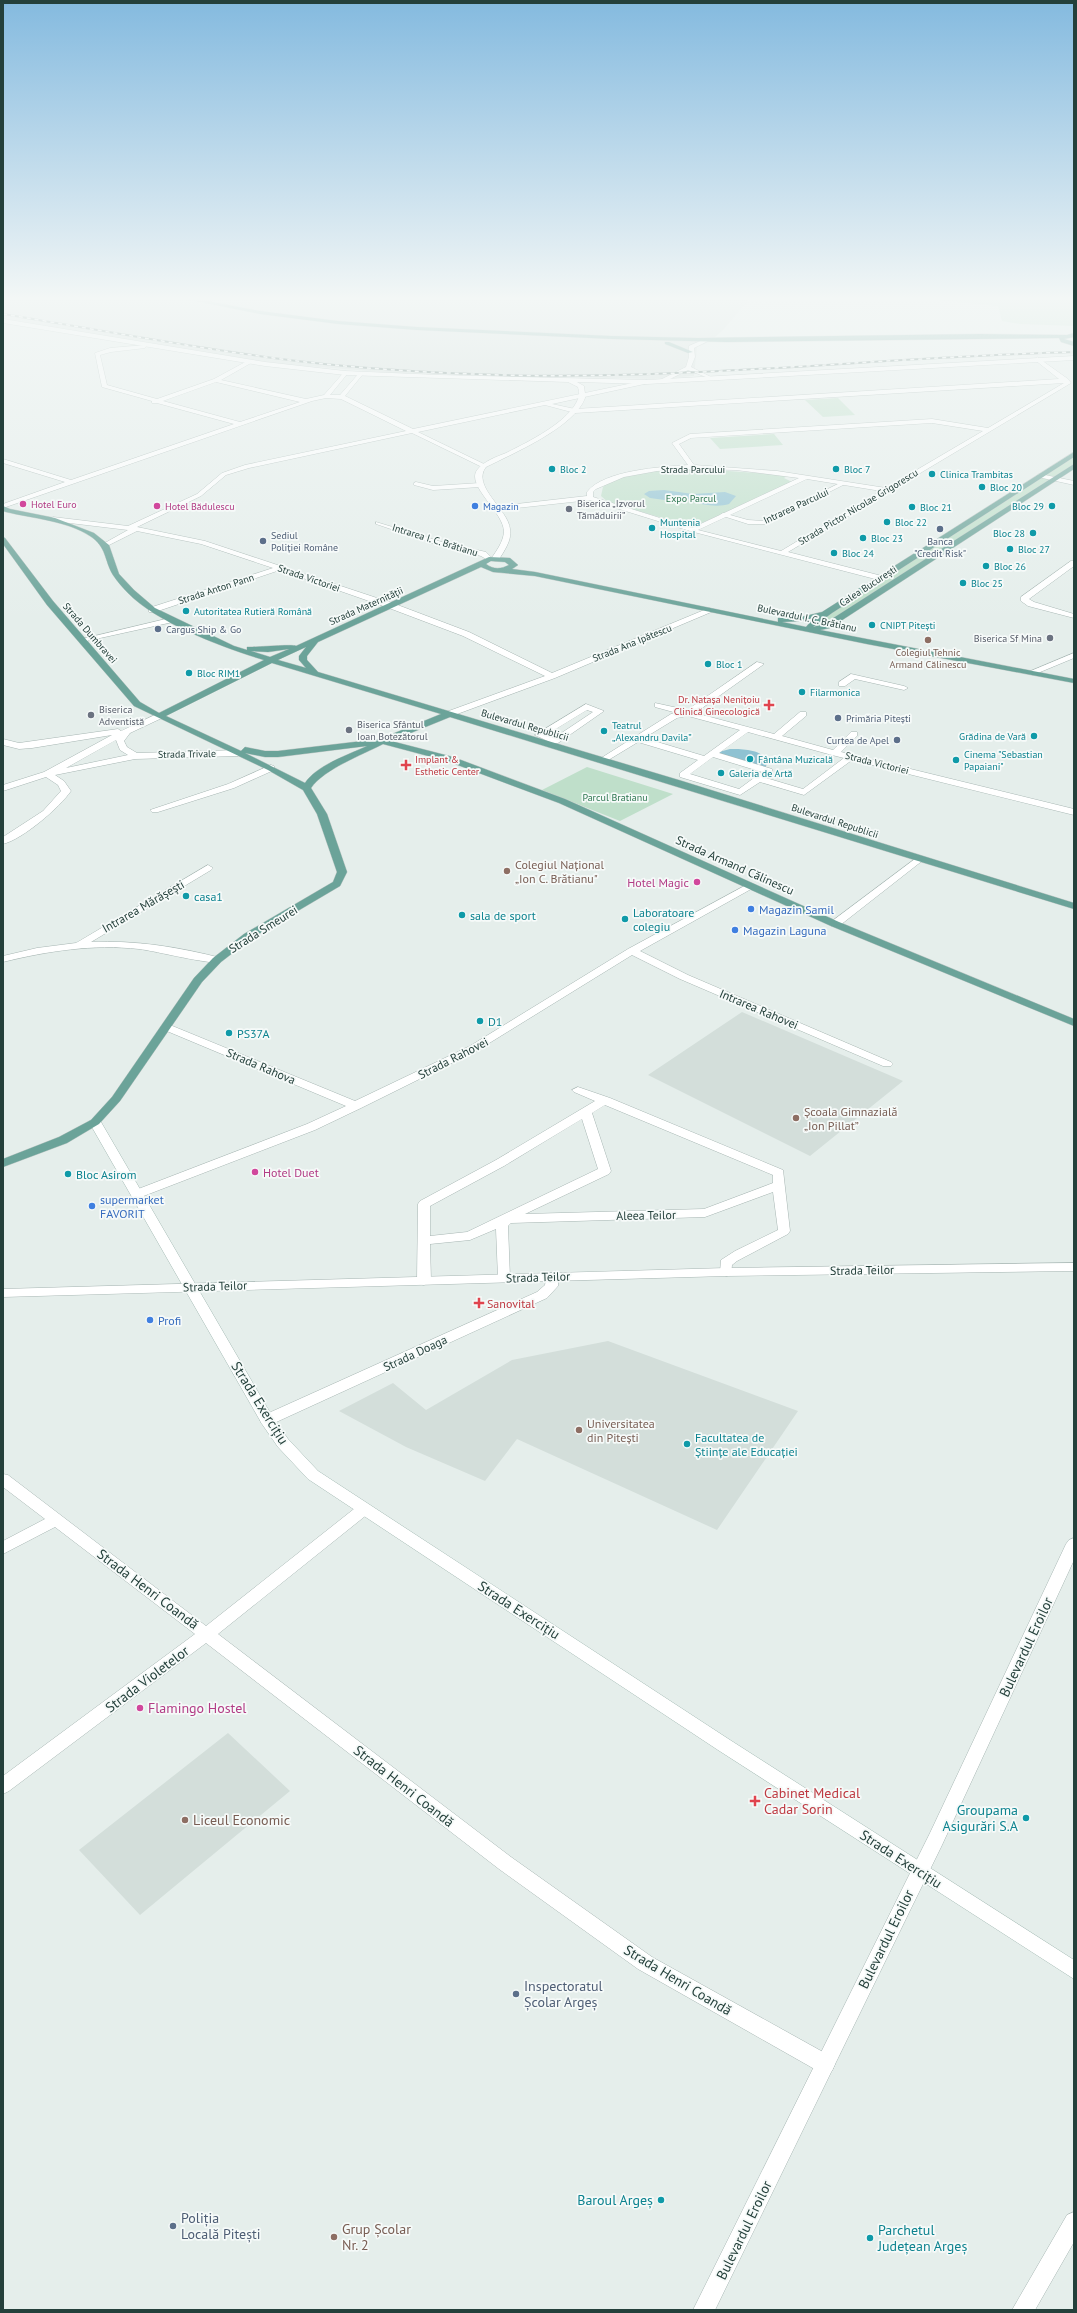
<svg xmlns="http://www.w3.org/2000/svg" width="1077" height="2313" font-family="'PT Sans',sans-serif">
	<rect width="100%" height="100%" fill="#e5eeeb"/>
	<path fill="#d3deda" d="M3 298H747L748 301 723 330 709 342 697 347 694 376 653 379 394 373 269 363 3 319Z
		M742 1012 903 1081 810 1156 648 1075Z
		M608 1341 798 1411 717 1530 517 1439 485 1481 406 1447 339 1411 393 1383 426 1410 512 1360Z
		M228 1733 290 1791 140 1915 79 1850Z"/>
	<path fill="#bfdfca" d="M917 298H1074V326L1020 324 1002 321 998 306Z
		M838 398 855 415 823 417 805 400Z
		M774 434 783 445 720 449 710 438Z
		M1074 454V467L827 626 808 630 812 623Z
		M673 470H714L788 475 784 478 792 482 693 527 608 502 601 496 603 487C619 471 651 471 673 470Z
		M587 767 673 794 620 821 542 790Z"/>
	<path fill="#8fc2d2" d="M664 490 693 494 725 492 736 496 729 504C717 508 701 504 689 501V499L672 501 650 498 644 494 649 491Z
		M730 749C742 749 766 749 767 764L765 768 715 753Z"/>
	<g fill="none" stroke-linecap="round" stroke-linejoin="round">
		<g stroke="#a7b6b3" stroke-width="1">
			<path id="pedestrian" d="M842 482 847 483 766 524H748L720 515 723 513 748 520 763 521Z
				M757 662 764 664 695 713 774 734 800 712H806V716L782 736 833 750 851 732H857V736L841 752 1074 809V815L852 760 804 795 760 782 740 795 680 777V773L698 760 638 742 605 762 598 760 671 714 677 713 655 707V703L687 710ZM688 716 740 730 704 756 644 738 677 718ZM748 732 832 755 844 758 803 789 766 778 772 773V769L719 753ZM713 757 762 772 739 789 690 774Z
				M851 674 904 686 908 688 904 690 855 679 845 686H839V682Z
				M586 704 604 711 558 743H552L535 735ZM587 710 593 712 554 738 546 735Z"/>
		</g>
		<g stroke="#a7b6b3" stroke-width="1">
			<path id="minor" d="M705 339 710 340 694 348 695 357 691 367 711 377V379L688 370 664 382H660V380L686 367 689 357V346Z
				M147 345 145 348 111 352 100 355 107 385 157 399 214 379 249 360 251 363 221 380 306 399 324 395 345 371 348 373 330 395H340L360 372 363 374 345 396 413 429 647 380 649 383 552 404 575 409 1059 379 1035 360 1037 357 1068 379 1071 383 788 552 882 576 883 578 879 580 690 531 590 500 498 510 495 508 498 506 587 496V492C604 470 661 467 688 465L672 443 690 434 932 419 988 428 1064 383 575 413 545 405 418 432 486 465V467H482L412 433 249 468 226 475 201 496 137 527 205 541 395 604 469 632 552 673 709 608 716 610 555 678 449 717 446 716V712L545 676 463 636 389 608 280 570 155 612H149V608L273 568 201 544 137 531 105 547 103 546V544L128 530 53 521 50 519 53 517 128 526 197 494 222 473 245 465 406 431 341 399 326 398 312 401 3 508V504L65 482 3 463V459L71 480 234 424 157 403H152V401L102 387 95 353 110 348ZM216 382 300 402 240 422 163 401ZM932 423 983 431 886 488 777 471 694 465 679 444 691 438ZM695 469 736 470 799 478 692 528 593 497V492L596 489 624 477 657 471ZM807 479 881 491 781 551 698 530Z
				M1040 474 1074 481V485L1038 477V475Z
				M416 482 433 486 480 483 483 485 480 487 433 490 414 485V483Z
				M376 522 442 542 486 552 493 559 489 561 481 556 438 545 376 524Z
				M1071 561H1074V566L1029 599 1034 602 1074 614V618L1028 606 1021 601V597Z
				M170 618H173V622L82 642 78 640Z
				M1074 653V658L1033 675 1026 673Z
				M159 713 163 716 162 718 130 733 124 741 127 747 137 753 238 750 242 753 238 756 135 759 55 775 64 781 71 791C59 808 23 839 3 844V837L43 811 61 791 58 785 46 777 3 791V785L44 772 112 735 32 748 19 749 3 745V739L19 743 118 729 121 731ZM116 740 120 750 128 755 66 768Z
				M271 765 274 766V770L234 788 158 812H152L150 810 228 784Z
				M919 856 924 859 922 861 839 926H831V922Z
				M208 865 213 868 211 870 91 942C135 940 179 947 221 958L222 960 221 962C210 965 156 951 139 949 93 944 48 951 3 962V956L37 948 76 943Z
				M750 883 755 886 753 888 640 951 688 975 891 1062 893 1064 891 1066H883L680 979 632 955 478 1050 361 1108 315 1130 141 1197 137 1198 131 1194 133 1191 307 1124 346 1106 162 1029 161 1027 162 1025H170L355 1101 470 1046 628 949Z
				M578 1087 610 1098 783 1170 790 1231 788 1234 737 1261 732 1265 731 1275 726 1276 720 1272 721 1260 735 1251 778 1230 773 1192 705 1217 511 1223 508 1226 510 1278 509 1281H499L498 1278 496 1229 470 1240 430 1244 431 1281 424 1285 419 1284 417 1281 418 1204 420 1201 496 1160 595 1101 574 1092 572 1090ZM605 1105 773 1175V1183L704 1209 525 1214 609 1174 611 1171 592 1113ZM582 1119 598 1169 467 1232 430 1236V1206L504 1166Z
				M552 1273 558 1277V1286L547 1298 272 1424 267 1425 262 1424 260 1420 262 1416 537 1292 545 1285 547 1274Z
				M3 1474 8 1475 206 1626 359 1505 364 1503 369 1505 371 1509 369 1513 218 1634 511 1857 652 1957 832 2057 835 2064 832 2071 825 2074 818 2071 638 1969 499 1869 206 1643 9 1791 3 1794V1776L195 1634 55 1527 3 1554V1541L45 1519 3 1487Z
				M1074 2212V2242L1035 2310H1012L1067 2215Z"/>
		</g>
		<g stroke="#a7b6b3" stroke-width="1">
			<path id="tertiary" d="M3 319 265 362 345 371 439 375 647 380 1074 356V360L647 384 577 382 584 386C584 390 586 395 585 398 575 427 512 454 486 467 471 486 508 509 510 529 512 541 504 551 498 561H495L491 559C497 550 503 542 504 532 504 512 466 486 477 470 484 461 496 457 506 453 528 442 569 422 578 399 580 395 579 391 578 387L568 382 345 375 265 366 3 323Z
				M1074 1263V1271L726 1276 3 1297V1289L726 1268Z
				M1074 1538V1560L942 1845 715 2310H693L930 1833 1066 1544 1069 1540Z"/>
		</g>
		<g stroke="#a4bab4" stroke-width="1">
			<path id="secondary" d="M95 1118 101 1122 272 1416 288 1439 318 1471 730 1740 1074 1960V1979L718 1750 308 1479 278 1447 262 1424 89 1122Z"/>
		</g>
		<g stroke="#c2cac8" stroke-width="1">
			<path id="primary" d="M181 298H192L260 311 338 321 417 327 612 336 698 338 980 334 1067 335 1074 333V337L1064 339 1074 342V346L1061 342 1059 338 727 342 612 339 417 330 338 324 260 314Z
				M665 342H669L693 352 688 353 665 344Z
				M1074 452V457L832 613 813 627 824 624 1074 464V469L830 628 820 630 1074 679V683L867 644 535 576 493 572 481 567 318 642 307 656V660L318 672 682 781 1074 903V909L450 717 391 741 453 757 565 799 839 922 1074 1019V1026L831 926 559 803 447 761 383 744C362 755 324 769 311 788L327 814 347 872 340 886 252 938 221 962 202 982 120 1101 99 1124 67 1143 3 1167V1159L59 1137 91 1120 112 1097 194 978 213 958 244 934 333 882 337 872 317 814 303 790 268 770 134 706 47 605 3 544V537L5 538 53 601 140 702 159 713 264 660C224 648 157 623 128 593 123 588 117 581 113 575 104 560 107 547 90 536 68 521 31 518 6 512L3 511V506L10 509 55 518 94 533 109 545 119 574 134 590 155 608 234 646 247 650V647H250C258 647 293 644 296 646L489 557 510 558 518 565 512 569 535 572 778 622V618H781L801 617 822 612ZM491 561 505 562 509 565C501 569 494 570 486 564ZM814 618 806 627 782 622 801 621ZM306 647 299 656V660L306 668 278 660ZM289 649 270 657 251 651 268 652ZM272 663 441 714 380 739 278 751H265L245 747 241 751 166 716ZM367 746C348 755 317 765 305 783L245 753 265 757H278Z"/>
		</g>
		<use href="#pedestrian" fill="#fff" fill-rule="evenodd"/>
		<use href="#minor" fill="#fff" fill-rule="evenodd"/>
		<use href="#tertiary" fill="#fff" fill-rule="evenodd"/>
		<use href="#secondary" fill="#fff" fill-rule="evenodd"/>
		<use href="#primary" fill="#6ba399" fill-rule="evenodd"/>
		<g stroke="#5f7c76" stroke-width="2">
			<path id="rail" d="M3 314C101 330 198 349 297 361 365 369 433 373 502 375 693 380 883 357 1074 352"/>
		</g>
		<use href="#rail" stroke="#f6faf9" stroke-width="1.5" stroke-dasharray="4" stroke-linecap="butt"/>
	</g>
	<linearGradient id="sky" x2="0" y2="1"><stop stop-color="#84badf"/><stop offset="0.48" stop-color="#f3f7f6"/><stop offset="1" stop-color="#f3f7f6" stop-opacity="0"/></linearGradient>
	<rect width="1077" height="622" fill="url(#sky)"/>
	<g fill="#0f9aa8" stroke="#f6faf9" stroke-width="1.5">
		<circle cx="552" cy="469" r="4"/>
		<circle cx="836" cy="469" r="4"/>
		<circle cx="932" cy="474" r="4"/>
		<circle cx="982" cy="487" r="4"/>
		<circle cx="1052" cy="506" r="4"/>
		<circle cx="912" cy="507" r="4"/>
		<circle cx="887" cy="522" r="4"/>
		<circle cx="652" cy="528" r="4"/>
		<circle cx="1033" cy="533" r="4"/>
		<circle cx="863" cy="538" r="4"/>
		<circle cx="1010" cy="549" r="4"/>
		<circle cx="834" cy="553" r="4"/>
		<circle cx="986" cy="566" r="4"/>
		<circle cx="963" cy="583" r="4"/>
		<circle cx="186" cy="611" r="4"/>
		<circle cx="872" cy="625" r="4"/>
		<circle cx="708" cy="664" r="4"/>
		<circle cx="189" cy="673" r="4"/>
		<circle cx="802" cy="692" r="4"/>
		<circle cx="604" cy="731" r="4"/>
		<circle cx="1034" cy="736" r="4"/>
		<circle cx="750" cy="759" r="4"/>
		<circle cx="956" cy="760" r="4"/>
		<circle cx="721" cy="773" r="4"/>
		<circle cx="186" cy="896" r="4"/>
		<circle cx="462" cy="915" r="4"/>
		<circle cx="625" cy="919" r="4"/>
		<circle cx="480" cy="1021" r="4"/>
		<circle cx="229" cy="1033" r="4"/>
		<circle cx="68" cy="1174" r="4"/>
		<circle cx="687" cy="1444" r="4"/>
		<circle cx="1026" cy="1818" r="4"/>
		<circle cx="661" cy="2200" r="4"/>
		<circle cx="870" cy="2238" r="4"/>
	</g>
	<g fill="#d1479c" stroke="#f6faf9" stroke-width="1.5">
		<circle cx="23" cy="504" r="4"/>
		<circle cx="157" cy="506" r="4"/>
		<circle cx="697" cy="882" r="4"/>
		<circle cx="255" cy="1172" r="4"/>
		<circle cx="140" cy="1708" r="4"/>
	</g>
	<g fill="#3f7fe0" stroke="#f6faf9" stroke-width="1.5">
		<circle cx="475" cy="506" r="4"/>
		<circle cx="751" cy="909" r="4"/>
		<circle cx="735" cy="930" r="4"/>
		<circle cx="92" cy="1206" r="4"/>
		<circle cx="150" cy="1320" r="4"/>
	</g>
	<g fill="#6b7280" stroke="#f6faf9" stroke-width="1.5">
		<circle cx="569" cy="509" r="4"/>
		<circle cx="1050" cy="638" r="4"/>
		<circle cx="91" cy="715" r="4"/>
		<circle cx="349" cy="730" r="4"/>
	</g>
	<g fill="#5c6f8a" stroke="#f6faf9" stroke-width="1.5">
		<circle cx="940" cy="529" r="4"/>
		<circle cx="263" cy="541" r="4"/>
		<circle cx="158" cy="629" r="4"/>
		<circle cx="838" cy="718" r="4"/>
		<circle cx="897" cy="740" r="4"/>
		<circle cx="516" cy="1994" r="4"/>
		<circle cx="173" cy="2226" r="4"/>
	</g>
	<g fill="#8d6e63" stroke="#f6faf9" stroke-width="1.5">
		<circle cx="928" cy="640" r="4"/>
		<circle cx="507" cy="871" r="4"/>
		<circle cx="796" cy="1118" r="4"/>
		<circle cx="579" cy="1430" r="4"/>
		<circle cx="185" cy="1820" r="4"/>
		<circle cx="334" cy="2237" r="4"/>
	</g>
	<g fill="#e0444e" stroke="#f6faf9" stroke-width="1.5">
		<path d="M767 699h4v4h4v4h-4v4h-4v-4h-4v-4h4z"/>
		<path d="M404 759h4v4h4v4h-4v4h-4v-4h-4v-4h4z"/>
		<path d="M477 1297h4v4h4v4h-4v4h-4v-4h-4v-4h4z"/>
		<path d="M753 1795h4v4h4v4h-4v4h-4v-4h-4v-4h4z"/>
	</g>
	<g text-anchor="middle" dominant-baseline="central" stroke-width="3.5" stroke-linejoin="round" paint-order="stroke">
		<g font-size="10" fill="#0d838f" stroke="#f6faf9" text-anchor="start">
			<text x="560" y="469">Bloc 2</text>
			<text x="844" y="469">Bloc 7</text>
			<text x="940" y="474">Clinica Trambitas</text>
			<text x="990" y="487">Bloc 20</text>
			<text x="1044" y="506" text-anchor="end">Bloc 29</text>
			<text x="920" y="507">Bloc 21</text>
			<text x="660" y="522">Muntenia<tspan x="660" dy="12">Hospital</tspan></text>
			<text x="895" y="522">Bloc 22</text>
			<text x="1025" y="533" text-anchor="end">Bloc 28</text>
			<text x="871" y="538">Bloc 23</text>
			<text x="1018" y="549">Bloc 27</text>
			<text x="842" y="553">Bloc 24</text>
			<text x="994" y="566">Bloc 26</text>
			<text x="971" y="583">Bloc 25</text>
			<text x="194" y="611">Autoritatea Rutieră Română</text>
			<text x="880" y="625">CNIPT Pitești</text>
			<text x="716" y="664">Bloc 1</text>
			<text x="197" y="673">Bloc RIM1</text>
			<text x="810" y="692">Filarmonica</text>
			<text x="612" y="725">Teatrul<tspan x="612" dy="12">„Alexandru Davila”</tspan></text>
			<text x="1026" y="736" text-anchor="end">Grădina de Vară</text>
			<text x="964" y="754">Cinema "Sebastian<tspan x="964" dy="12">Papaiani"</tspan></text>
			<text x="758" y="759">Fântâna Muzicală</text>
			<text x="729" y="773">Galeria de Artă</text>
		</g>
		<g font-size="10" fill="#24403b" stroke="#f6faf9">
			<text x="693" y="469">Strada Parcului</text>
			<text transform="translate(796 506) rotate(-25)">Intrarea Parcului</text>
			<text transform="translate(858 507) rotate(-31)">Strada Pictor Nicolae Grigorescu</text>
			<text transform="translate(435 540) rotate(17)">Intrarea I. C. Brătianu</text>
			<text transform="translate(309 578) rotate(19)">Strada Victoriei</text>
			<text transform="translate(868 586) rotate(-33)">Calea București</text>
			<text transform="translate(216 589) rotate(-18)">Strada Anton Pann</text>
			<text transform="translate(366 606) rotate(-24)">Strada Maternității</text>
			<text transform="translate(807 618) rotate(12)">Bulevardul I. C. Brătianu</text>
			<text transform="translate(90 633) rotate(49)">Strada Dumbravei</text>
			<text transform="translate(632 643) rotate(-22)">Strada Ana Ipătescu</text>
			<text transform="translate(525 725) rotate(16)">Bulevardul Republicii</text>
			<text transform="translate(187 754) rotate(-1)">Strada Trivale</text>
			<text transform="translate(877 763) rotate(14)">Strada Victoriei</text>
			<text transform="translate(835 821) rotate(18)">Bulevardul Republicii</text>
		</g>
		<g font-size="10" fill="#2e7751" stroke="#f6faf9">
			<text x="691" y="498">Expo Parcul</text>
			<text x="615" y="797">Parcul Bratianu</text>
		</g>
		<g font-size="10" fill="#5b616d" stroke="#f6faf9" text-anchor="start">
			<text x="577" y="503">Biserica „Izvorul<tspan x="577" dy="12">Tămăduirii”</tspan></text>
			<text x="1042" y="638" text-anchor="end">Biserica Sf Mina</text>
			<text x="99" y="709">Biserica<tspan x="99" dy="12">Adventistă</tspan></text>
			<text x="357" y="724">Biserica Sfântul<tspan x="357" dy="12">Ioan Botezătorul</tspan></text>
		</g>
		<g font-size="10" fill="#b23c85" stroke="#f6faf9" text-anchor="start">
			<text x="31" y="504">Hotel Euro</text>
			<text x="165" y="506">Hotel Bădulescu</text>
		</g>
		<g font-size="10" fill="#366cbe" stroke="#f6faf9" text-anchor="start">
			<text x="483" y="506">Magazin</text>
		</g>
		<g font-size="10" fill="#4e5e75" stroke="#f6faf9" text-anchor="start">
			<text x="271" y="535">Sediul<tspan x="271" dy="12">Poliției Române</tspan></text>
			<text x="940" y="541" text-anchor="middle">Banca<tspan x="940" dy="12">"Credit Risk"</tspan></text>
			<text x="166" y="629">Cargus Ship &amp; Go</text>
			<text x="846" y="718">Primăria Pitești</text>
			<text x="889" y="740" text-anchor="end">Curtea de Apel</text>
		</g>
		<g font-size="10" fill="#785e54" stroke="#f6faf9">
			<text x="928" y="652">Colegiul Tehnic<tspan x="928" dy="12">Armand Călinescu</tspan></text>
		</g>
		<g font-size="10" fill="#be3a42" stroke="#f6faf9" text-anchor="end">
			<text x="760" y="699">Dr. Natașa Nenițoiu<tspan x="760" dy="12">Clinică Ginecologică</tspan></text>
			<text x="415" y="759" text-anchor="start">Implant &amp;<tspan x="415" dy="12">Esthetic Center</tspan></text>
		</g>
		<g font-size="12" fill="#785e54" stroke="#f6faf9" text-anchor="start">
			<text x="515" y="864">Colegiul Național<tspan x="515" dy="14">„Ion C. Brătianu"</tspan></text>
			<text x="804" y="1111">Școala Gimnazială<tspan x="804" dy="14">„Ion Pillat”</tspan></text>
			<text x="587" y="1423">Universitatea<tspan x="587" dy="14">din Pitești</tspan></text>
		</g>
		<g font-size="12" fill="#24403b" stroke="#f6faf9">
			<text transform="translate(735 865) rotate(24)">Strada Armand Călinescu</text>
			<text transform="translate(143 906) rotate(-30)">Intrarea Mărășești</text>
			<text transform="translate(263 929) rotate(-32)">Strada Smeurei</text>
			<text transform="translate(759 1009) rotate(23)">Intrarea Rahovei</text>
			<text transform="translate(453 1058) rotate(-27)">Strada Rahovei</text>
			<text transform="translate(261 1066) rotate(23)">Strada Rahova</text>
			<text transform="translate(646 1215) rotate(-1)">Aleea Teilor</text>
			<text transform="translate(862 1270) rotate(-1)">Strada Teilor</text>
			<text transform="translate(538 1277) rotate(-2)">Strada Teilor</text>
			<text transform="translate(215 1286) rotate(-2)">Strada Teilor</text>
			<text transform="translate(415 1353) rotate(-25)">Strada Doaga</text>
		</g>
		<g font-size="12" fill="#b23c85" stroke="#f6faf9" text-anchor="end">
			<text x="689" y="882">Hotel Magic</text>
			<text x="263" y="1172" text-anchor="start">Hotel Duet</text>
		</g>
		<g font-size="12" fill="#0d838f" stroke="#f6faf9" text-anchor="start">
			<text x="194" y="896">casa1</text>
			<text x="633" y="912">Laboratoare<tspan x="633" dy="14">colegiu</tspan></text>
			<text x="470" y="915">sala de sport</text>
			<text x="488" y="1021">D1</text>
			<text x="237" y="1033">PS37A</text>
			<text x="76" y="1174">Bloc Asirom</text>
			<text x="695" y="1437">Facultatea de<tspan x="695" dy="14">Științe ale Educației</tspan></text>
		</g>
		<g font-size="12" fill="#366cbe" stroke="#f6faf9" text-anchor="start">
			<text x="759" y="909">Magazin Samil</text>
			<text x="743" y="930">Magazin Laguna</text>
			<text x="100" y="1199">supermarket<tspan x="100" dy="14">FAVORIT</tspan></text>
			<text x="158" y="1320">Profi</text>
		</g>
		<g font-size="12" fill="#be3a42" stroke="#f6faf9" text-anchor="start">
			<text x="487" y="1303">Sanovital</text>
		</g>
		<g font-size="14" fill="#24403b" stroke="#f6faf9">
			<text transform="translate(260 1403) rotate(58)">Strada Exercițiu</text>
			<text transform="translate(148 1589) rotate(37)">Strada Henri Coandă</text>
			<text transform="translate(519 1610) rotate(33)">Strada Exercițiu</text>
			<text transform="translate(1026 1647) rotate(-65)">Bulevardul Eroilor</text>
			<text transform="translate(147 1679) rotate(-37)">Strada Violetelor</text>
			<text transform="translate(404 1786) rotate(38)">Strada Henri Coandă</text>
			<text transform="translate(901 1859) rotate(33)">Strada Exercițiu</text>
			<text transform="translate(886 1939) rotate(-64)">Bulevardul Eroilor</text>
			<text transform="translate(678 1980) rotate(31)">Strada Henri Coandă</text>
			<text transform="translate(744 2230) rotate(-64)">Bulevardul Eroilor</text>
		</g>
		<g font-size="14" fill="#b23c85" stroke="#f6faf9" text-anchor="start">
			<text x="148" y="1708">Flamingo Hostel</text>
		</g>
		<g font-size="14" fill="#be3a42" stroke="#f6faf9" text-anchor="start">
			<text x="764" y="1793">Cabinet Medical<tspan x="764" dy="16">Cadar Sorin</tspan></text>
		</g>
		<g font-size="14" fill="#0d838f" stroke="#f6faf9" text-anchor="end">
			<text x="1018" y="1810">Groupama<tspan x="1018" dy="16">Asigurări S.A</tspan></text>
			<text x="653" y="2200">Baroul Argeș</text>
			<text x="878" y="2230" text-anchor="start">Parchetul<tspan x="878" dy="16">Județean Argeș</tspan></text>
		</g>
		<g font-size="14" fill="#785e54" stroke="#f6faf9" text-anchor="start">
			<text x="193" y="1820">Liceul Economic</text>
			<text x="342" y="2229">Grup Școlar<tspan x="342" dy="16">Nr. 2</tspan></text>
		</g>
		<g font-size="14" fill="#4e5e75" stroke="#f6faf9" text-anchor="start">
			<text x="524" y="1986">Inspectoratul<tspan x="524" dy="16">Școlar Argeș</tspan></text>
			<text x="181" y="2218">Poliția<tspan x="181" dy="16">Locală Pitești</tspan></text>
		</g>
	</g>
	<rect width="1077" height="2313" fill="none" stroke="#24403b" stroke-width="8"/>
</svg>
